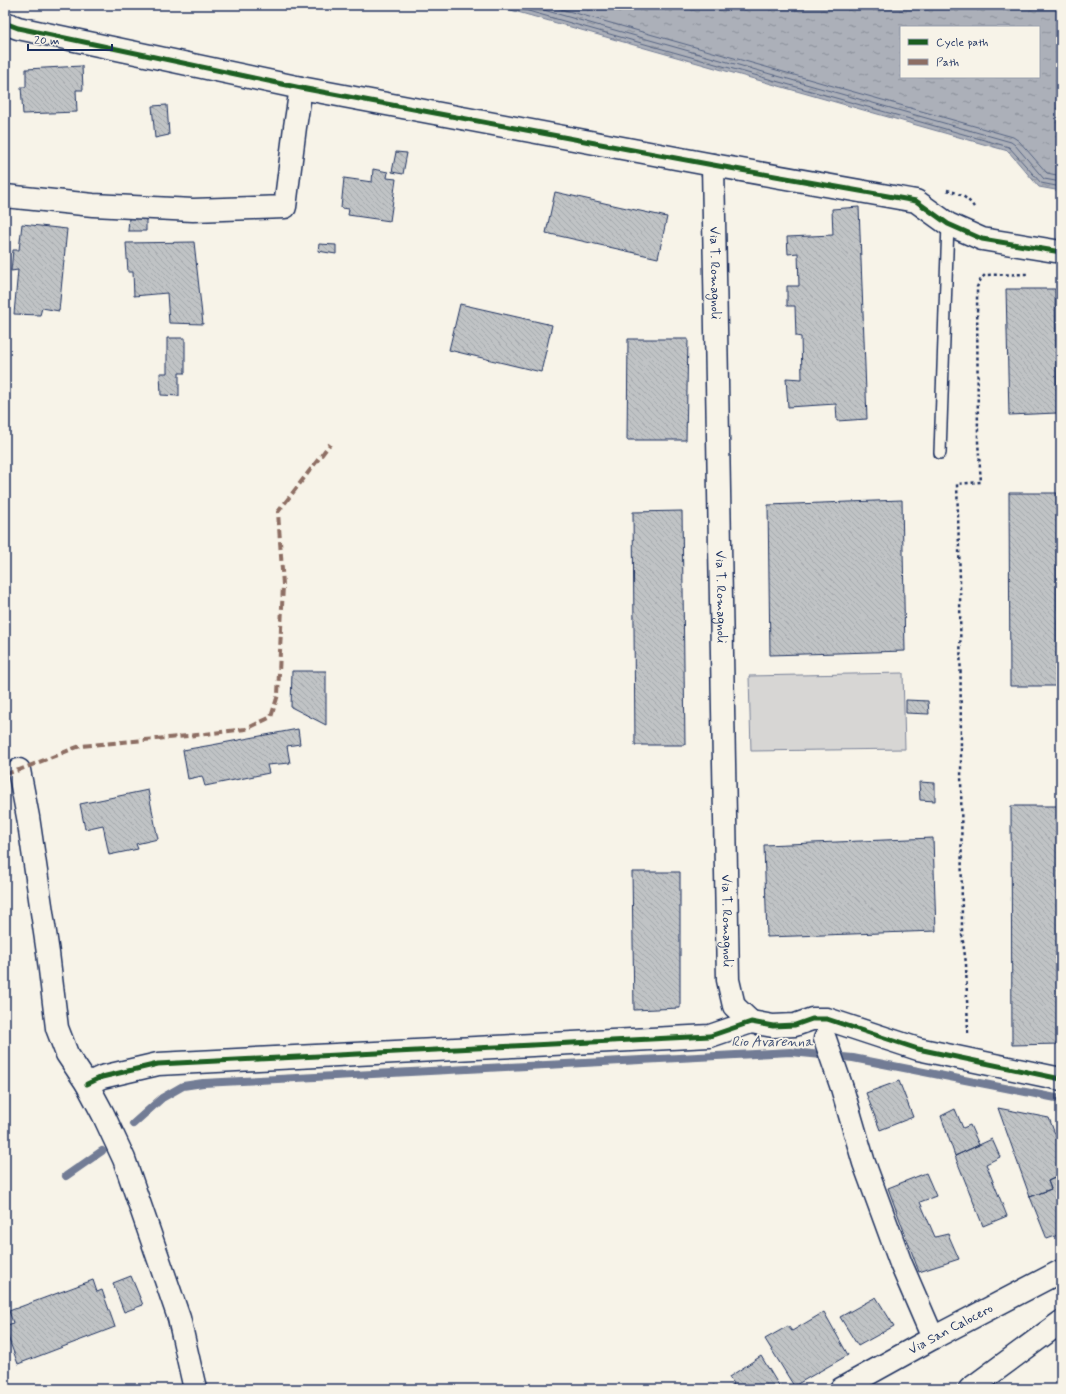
<svg xmlns="http://www.w3.org/2000/svg" width="1066" height="1394" font-family="Mynerve,sans-serif">
	<defs>
		<pattern id="water-ripples" width="26" height="14" patternUnits="userSpaceOnUse"><rect width="26" height="14" fill="#acb0b9"/><path d="M2 4q2-2 4 0t4 0M15 11q2-2 4 0t4 0" fill="none" stroke="#8b909a"/></pattern>
		<pattern id="building-back-hatch" width="6" height="6" patternUnits="userSpaceOnUse"><rect width="6" height="6" fill="#c0c3c5"/><path d="M-1 5l2 2M0 0l6 6M5-1l2 2" fill="none" stroke="#a4a8ac"/></pattern>
	</defs>
	<rect width="100%" height="100%" fill="#f7f3e8"/>
	<filter id="ink" filterUnits="userSpaceOnUse"><feTurbulence type="fractalNoise" baseFrequency=".025" numOctaves="2"/><feDisplacementMap in="SourceGraphic" scale="8" xChannelSelector="R" yChannelSelector="G"/><feConvolveMatrix kernelMatrix="1 2 1 2 8 2 1 2 1" color-interpolation-filters="sRGB"/></filter>
	<g filter="url(#ink)">
		<path fill="#d7d6d4" stroke="#798299" d="M903 673 905 749 751 751 749 676Z"/>
		<path fill="url(#water-ripples)" stroke="#727c95" fill-rule="evenodd" d="M493 5H1061V191L1039 187 1008 151ZM901 27H1039V77H901Z"/>
		<g fill="none" stroke-linecap="round" stroke-linejoin="round">
			<path stroke="#556382" stroke-width="1" d="M507 5 1009 147 1041 183 1061 187
				M526 5 1011 142 1015 145 1044 179 1061 182
				M547 5 1013 137 1019 141 1047 173 1061 176"/>
			<path stroke="#727c95" stroke-width="8" d="M133 1124 162 1098 183 1086 203 1083 791 1052 853 1058 1061 1099
				M66 1176 102 1151"/>
		</g>
		<path fill="url(#building-back-hatch)" stroke="#1b2f5e" d="M82 66 83 90H76L77 112 23 114 21 87H26V69Z
			M167 105 169 135 155 138 152 106Z
			M396 152 407 153 403 174 392 172Z
			M373 169 388 172 387 178 396 179 390 221 348 215 349 209 341 208 344 178 372 182Z
			M555 192 667 217 658 258 546 233Z
			M859 207 867 419 837 421 836 404 788 407 786 378 802 379 801 337 796 336 795 306H787V286H799L798 253 788 254 787 237 833 235 832 209Z
			M129 217H146V231H128Z
			M22 224 67 229 59 311 42 308 40 315 14 314 18 270 11 271 13 250H19Z
			M194 242 203 324 169 323 167 293 134 296 133 272H128L126 243Z
			M319 244 336 245V254L318 251Z
			M1006 289H1055L1057 413 1009 415Z
			M460 304 552 325 541 372 449 350Z
			M167 338H185V373H179V396L161 395 160 373H167Z
			M628 339H688L686 440H627Z
			M1009 493H1057V686H1010Z
			M902 500 905 651 770 655 768 505Z
			M682 511 685 745H635L633 512Z
			M292 671H326V725L291 707Z
			M906 700 928 701 929 714 906 713Z
			M298 729 300 744 287 746 290 763 267 765 269 773 205 786 202 776 188 779 183 750 212 745Z
			M919 782 935 783V801L920 800Z
			M148 790 158 839 136 844 138 849 109 855 103 825 85 829 80 804Z
			M1011 806H1060L1061 1044 1012 1045Z
			M933 838 936 931 767 937 764 845Z
			M632 872H680V1008L634 1010Z
			M899 1081 913 1117 880 1130 866 1093Z
			M998 1108 1049 1118 1061 1150V1175L1048 1181 1051 1189 1030 1197Z
			M955 1109 963 1128 970 1125 979 1145 955 1156 941 1116Z
			M992 1139 1000 1157 986 1164 1007 1216 983 1226 955 1156Z
			M926 1173 936 1196 920 1202 935 1237 948 1234 959 1259 919 1272 888 1188Z
			M1061 1175V1234L1047 1239 1030 1197 1051 1189 1048 1181Z
			M131 1276 143 1305 124 1312 113 1283Z
			M93 1280 97 1292 102 1290 115 1327 18 1364 5 1329V1326L13 1323 9 1311Z
			M876 1297 894 1326 858 1346 840 1317Z
			M824 1312 848 1355 794 1386 765 1339 788 1326 792 1331Z
			M761 1356 781 1389H736L729 1377Z
			M733 1384 736 1389H727Z
			M714 1385 717 1389H708Z
			M1061 1385V1389H1052Z"/>
		<g fill="none" stroke-linecap="round" stroke-linejoin="round">
			<g stroke="#1b2f5e" stroke-width="14">
				<path id="service" d="M940 453 948 224"/>
			</g>
			<g stroke="#1b2f5e" stroke-width="25">
				<g id="minor">
					<path id="s1" d="M713 165 728 980 734 1006 751 1022"/>
					<path d="M5 196 93 205 193 210 285 207 295 127 301 88"/>
					<path d="M19 770 28 817 48 953 57 1028 67 1054 87 1084 103 1114 124 1159 179 1318 195 1389"/>
					<path d="M825 1039 842 1088 864 1163 901 1264 933 1338"/>
					<path d="M87 1084 102 1077 158 1064 710 1036 751 1022 773 1026 795 1025 812 1019H827L918 1049 1061 1079"/>
					<path d="M970 1389 1061 1322"/>
				</g>
			</g>
			<g stroke="#1b2f5e" stroke-width="25">
				<path id="tertiary" d="M5 23 18 28 301 88 713 165 916 201 948 224 982 239 1061 252"/>
			</g>
			<g stroke="#1b2f5e" stroke-width="25">
				<g id="secondary">
					<path id="s2" d="M841 1389 933 1338 1061 1271"/>
				</g>
			</g>
			<path stroke="#1b2f5e" stroke-width="2.5" stroke-dasharray="3 3" stroke-linecap="butt" d="M947 190C959 193 967 197 974 207
				M968 1033 966 963 962 935 960 580 957 484 981 482 978 442 977 287 981 279 985 275 1029 274"/>
			<use href="#service" stroke="#f7f3e8" stroke-width="11"/>
			<use href="#minor" stroke="#f7f3e8" stroke-width="22"/>
			<use href="#tertiary" stroke="#f7f3e8" stroke-width="22"/>
			<use href="#secondary" stroke="#f7f3e8" stroke-width="22"/>
			<path stroke="#8d6e63" stroke-width="4" stroke-dasharray="8 4" stroke-linecap="butt" d="M5 774 19 770 80 746 188 736 246 729 271 717 278 695 283 585 278 512 330 444"/>
			<g stroke="#f7f3e8" stroke-width="8">
				<path id="cycleway" d="M5 23 18 28 301 88 713 165 916 201 948 224 982 239 1061 252
					M87 1084 102 1077 158 1064 710 1036 751 1022 773 1026 795 1025 812 1019H827L918 1049 1061 1079"/>
			</g>
			<use href="#cycleway" stroke="#1b5e20" stroke-width="5"/>
		</g>
	</g>
	<g text-anchor="middle" dominant-baseline="central" stroke-width="3.5" stroke-linejoin="round" paint-order="stroke">
		<g font-size="13" fill="#1b2f5e" stroke="#f7f3e8">
			<text stroke="none"><textPath href="#s1" startOffset="108">Via T. Romagnoli</textPath></text>
			<text stroke="none"><textPath href="#s1" startOffset="432">Via T. Romagnoli</textPath></text>
			<text stroke="none"><textPath href="#s1" startOffset="756">Via T. Romagnoli</textPath></text>
			<text stroke="none"><textPath href="#s2" startOffset="125">Via San Calocero</textPath></text>
		</g>
		<g font-size="14" font-style="italic" fill="#465679" stroke="#f7f3e8">
			<text x="772" y="1042">Rio Avarenna</text>
		</g>
	</g>
	<rect width="1066" height="1394" fill="none" stroke="#f7f3e8" stroke-width="20"/>
	<rect x="10" y="10" width="1046" height="1374" fill="none" stroke="#1b2f5e" stroke-width="1.5" filter="url(#ink)"/>
	<rect x="900" y="26" width="140" height="52" fill="#f7f3e8" stroke="#9fa5b1"/>
	<rect x="908" y="39" width="20" height="6" fill="#1b5e20" stroke="#9fa5b1"/>
	<text x="936" y="46" font-size="12" fill="#1b2f5e">Cycle path</text>
	<rect x="908" y="59" width="20" height="6" fill="#8d6e63" stroke="#9fa5b1"/>
	<text x="936" y="66" font-size="12" fill="#1b2f5e">Path</text>
	<path d="M28 44v6h84v-6" fill="none" stroke="#1b2f5e" stroke-width="2"/>
	<text x="34" y="44" font-size="12" fill="#1b2f5e" stroke="#f7f3e8" stroke-width="3" paint-order="stroke">20 m</text>
</svg>
